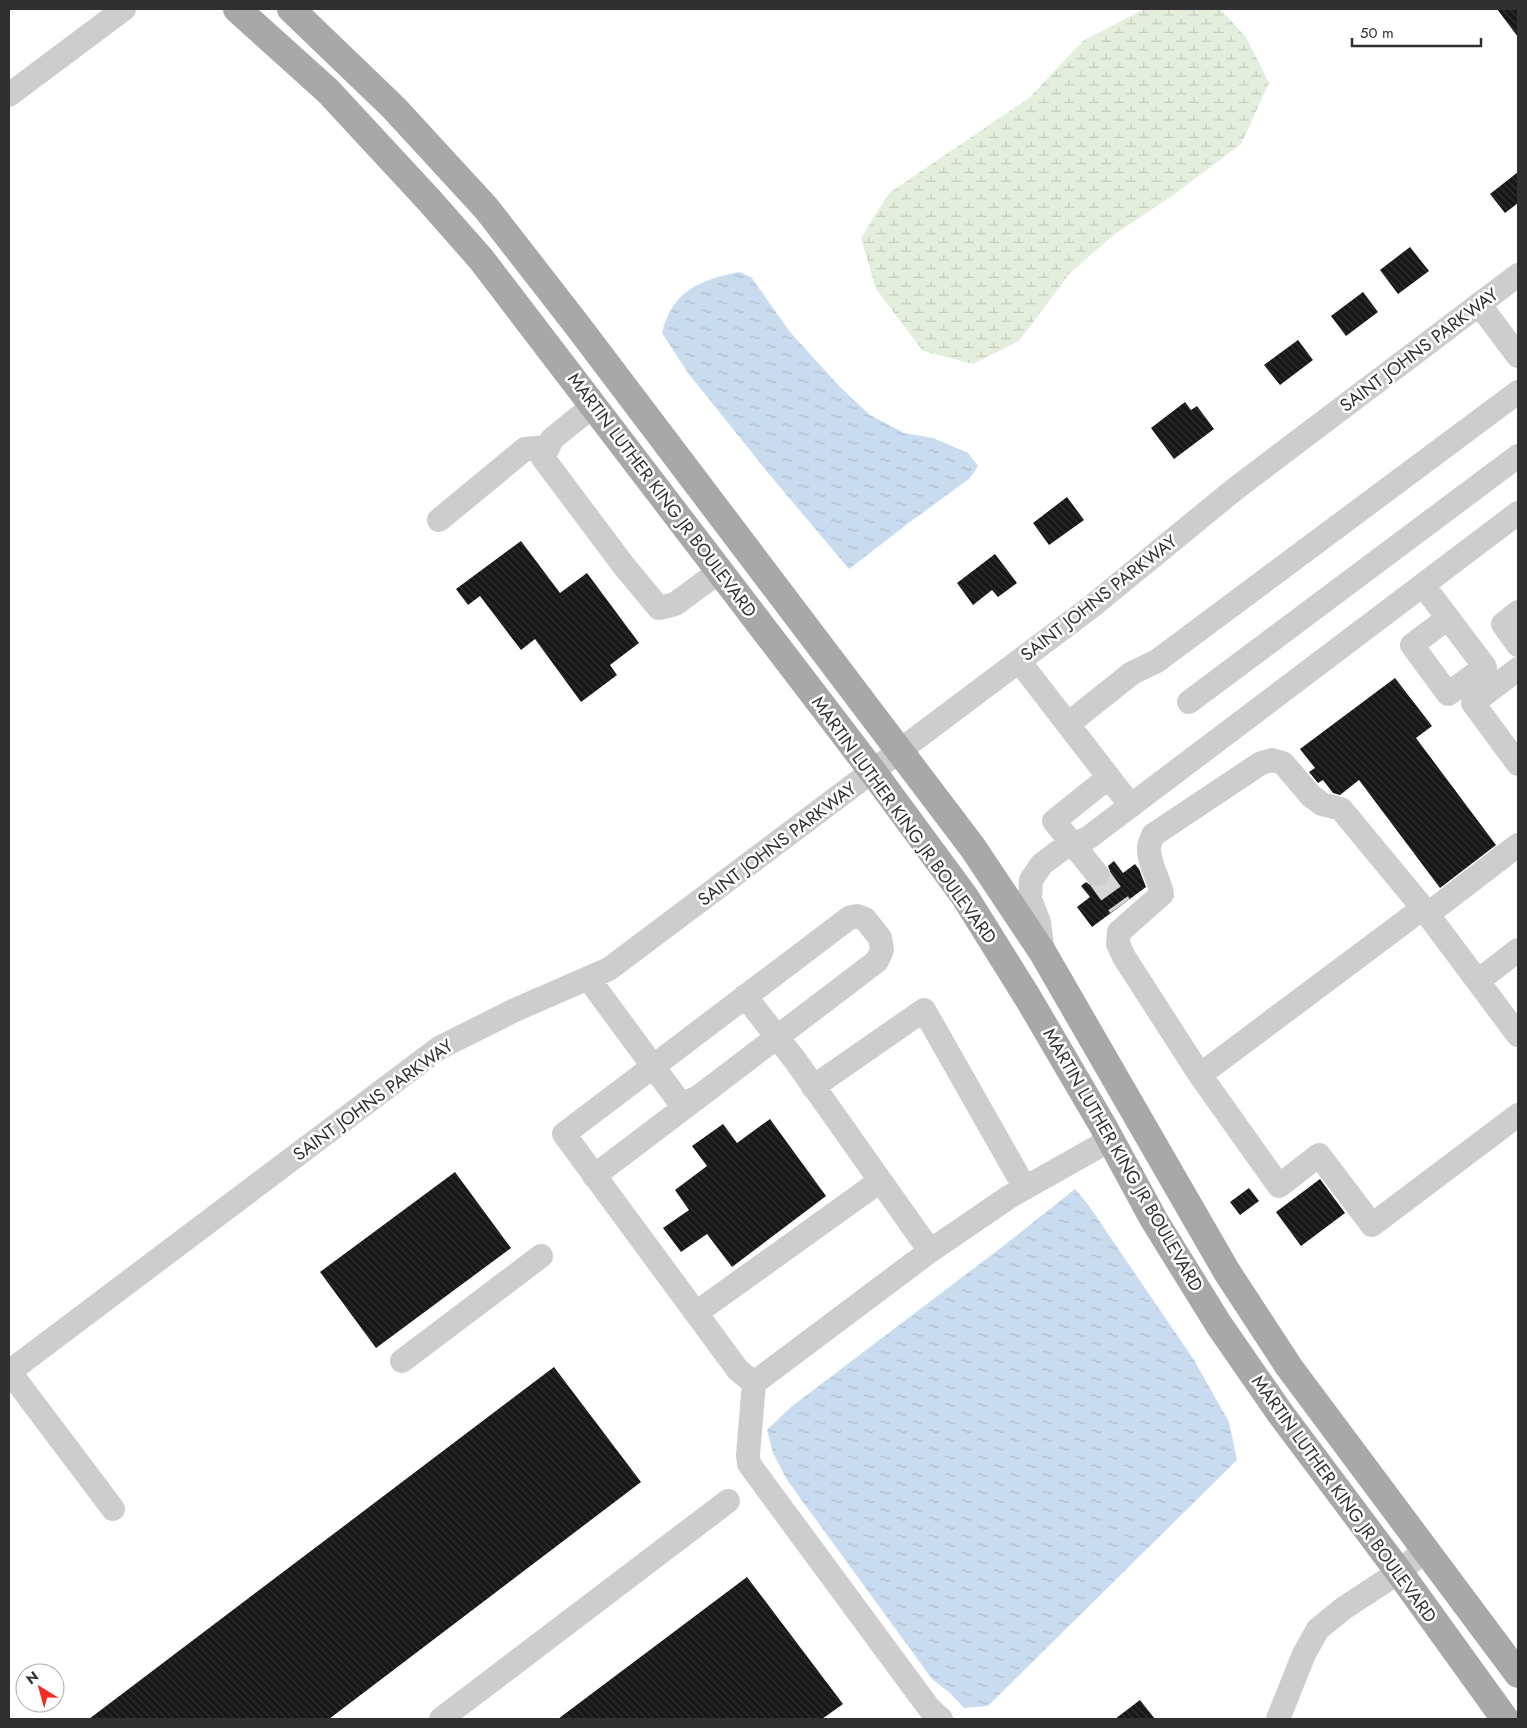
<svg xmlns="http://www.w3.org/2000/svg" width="1527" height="1728" font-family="Jost,sans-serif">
	<defs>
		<pattern id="wetland-marsh" width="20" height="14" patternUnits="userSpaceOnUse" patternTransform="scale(1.25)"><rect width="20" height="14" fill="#e4eedd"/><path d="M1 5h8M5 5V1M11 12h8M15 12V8" fill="none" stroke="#c4ccbe"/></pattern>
		<pattern id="water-ripples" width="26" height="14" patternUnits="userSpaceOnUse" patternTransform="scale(1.25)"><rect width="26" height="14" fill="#c8dbef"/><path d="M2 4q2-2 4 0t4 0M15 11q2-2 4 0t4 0" fill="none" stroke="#acbccd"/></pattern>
		<pattern id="building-back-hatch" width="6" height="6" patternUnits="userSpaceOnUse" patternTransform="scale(1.25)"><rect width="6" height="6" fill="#171717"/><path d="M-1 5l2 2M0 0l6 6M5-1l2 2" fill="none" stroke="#303030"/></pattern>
	</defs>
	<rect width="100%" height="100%" fill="#fff"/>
	<path fill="url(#wetland-marsh)" d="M1144 9H1220L1246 37 1269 83 1241 144 1172 196 1115 234 1070 273 1019 341 973 364 923 351 876 289 861 238 889 193 1029 98 1083 41Z"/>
	<path fill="url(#water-ripples)" d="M739 272 751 277 790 332 839 386 870 415 904 433 933 438 968 453 978 466 970 478 910 522 849 569 769 474 688 373 662 333C672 291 700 280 739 272Z
		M1075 1189 1089 1206 1194 1360 1229 1422 1237 1460 988 1706 964 1708 950 1693 932 1679 787 1480 773 1453 767 1430 791 1407 1002 1247Z"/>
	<path fill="url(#building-back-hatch)" d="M1497 9H1518V37Z
		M1518 172V203L1505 213 1490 194Z
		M1410 247 1429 271 1398 294 1380 270Z
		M1363 292 1378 312 1346 336 1331 316Z
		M1298 340 1313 360 1280 385 1264 365Z
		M1185 402 1191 410 1197 406 1214 429 1174 459 1151 428Z
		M1067 497 1084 520 1049 545 1033 523Z
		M521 541 560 593 587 573 639 643 610 665 617 675 581 702 535 639 521 650 480 596 468 605 456 589Z
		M995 554 1017 583 998 597 992 590 973 605 957 583Z
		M1395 678 1432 726 1416 738 1496 845 1440 888 1359 780 1340 795 1333 793 1323 780 1318 783 1309 772 1315 768 1300 749Z
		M1114 861 1123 873 1135 864 1139 869 1146 887 1092 927 1077 907 1090 897 1081 886 1086 882 1093 887H1100L1105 885 1110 878V871L1108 866Z
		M770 1119 826 1196 732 1267 707 1234 681 1252 663 1228 689 1210 675 1190 707 1166 692 1146 723 1124 737 1143Z
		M455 1172 511 1248 376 1348 320 1272Z
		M1320 1179 1345 1213 1301 1246 1276 1212Z
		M1249 1188 1259 1201 1240 1215 1230 1202Z
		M554 1367 641 1482 329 1719H89Z
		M747 1577 843 1704 822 1719H558Z
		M1140 1700 1155 1719H1115Z"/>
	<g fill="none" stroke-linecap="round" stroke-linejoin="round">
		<path stroke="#d6d6d6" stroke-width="24" stroke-dasharray="24 12" stroke-linecap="butt" d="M1097 874 1120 906"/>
		<path stroke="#cdcdcd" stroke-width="24" d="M9 95 124 9
			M1479 304 1518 356
			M594 405 552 439 543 458 624 566 659 608 675 604 720 571
			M439 520 525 449 548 447
			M1423 585 1485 667 1448 694 1412 645 1448 618
			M1518 612 1503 624 1518 645
			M1019 661 1131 806
			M1518 669 1473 703 1518 764
			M1189 702 1518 456
			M1068 724 1132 673 1157 661 1518 392
			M1097 874 1054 821 1109 777
			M1428 914 1518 845
			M1043 953 1039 922 1030 899 1031 880 1042 864 1062 849 1088 838 1518 513
			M588 978 678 1100 687 1102 697 1098 877 961 882 950 880 938 865 919 857 916 849 918 564 1134 738 1370 754 1383 930 1251 795 1060 745 996
			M1478 981 1518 950
			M1518 1035 1423 908 1200 1075 1279 1186 1319 1155 1372 1225 1518 1115
			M1200 1075 1124 957 1118 944 1119 932 1162 894C1159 879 1148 862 1149 847 1149 843 1152 839 1153 835L1261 763 1272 760 1283 763 1311 796 1322 804 1341 809 1423 908
			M813 1087 924 1010 1025 1188
			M594 1176 697 1098
			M930 1251 1009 1197 1110 1140
			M696 1313 880 1181
			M402 1361 541 1256
			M9 1371 113 1509
			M9 1372 439 1048 515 1010 609 969 1091 607 1235 489 1518 275
			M754 1383 748 1455 749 1464 929 1708 941 1719
			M441 1719 728 1501
			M1278 1719 1304 1654 1318 1629 1344 1608 1399 1572 1425 1550"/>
		<path stroke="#a8a8a8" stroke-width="28" d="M237 9 328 91 429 200 481 259 873 772 965 897 1028 998 1103 1126 1154 1220 1219 1325 1280 1413 1399 1572 1505 1719
			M291 9 394 108 486 208 577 325 973 848 1043 953 1227 1272 1289 1367 1518 1674"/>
	</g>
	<g text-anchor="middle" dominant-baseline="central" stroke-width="5" stroke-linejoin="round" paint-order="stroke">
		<g font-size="18" fill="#303030" stroke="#fff">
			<text transform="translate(1419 350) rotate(-37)">SAINT JOHNS PARKWAY</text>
			<text transform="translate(662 495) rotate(53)">MARTIN LUTHER KING JR BOULEVARD</text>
			<text transform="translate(1099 598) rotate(-38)">SAINT JOHNS PARKWAY</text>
			<text transform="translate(904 820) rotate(54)">MARTIN LUTHER KING JR BOULEVARD</text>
			<text transform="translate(777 844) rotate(-37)">SAINT JOHNS PARKWAY</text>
			<text transform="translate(373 1100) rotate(-36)">SAINT JOHNS PARKWAY</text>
			<text transform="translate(1123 1160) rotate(60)">MARTIN LUTHER KING JR BOULEVARD</text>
			<text transform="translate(1344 1499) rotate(54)">MARTIN LUTHER KING JR BOULEVARD</text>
		</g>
	</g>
	<rect width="1527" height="1728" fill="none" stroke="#303030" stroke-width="20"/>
	<g transform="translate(40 1688) rotate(323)"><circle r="24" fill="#ffffff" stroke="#acacac"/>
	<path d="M0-4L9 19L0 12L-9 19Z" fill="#f32d26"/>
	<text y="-8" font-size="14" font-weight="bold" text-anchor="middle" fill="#303030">N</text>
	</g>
	<path d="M1352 38v8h129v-8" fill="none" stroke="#303030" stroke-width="2.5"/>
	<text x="1360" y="38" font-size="15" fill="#303030" stroke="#ffffff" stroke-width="4" paint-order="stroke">50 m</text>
</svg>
